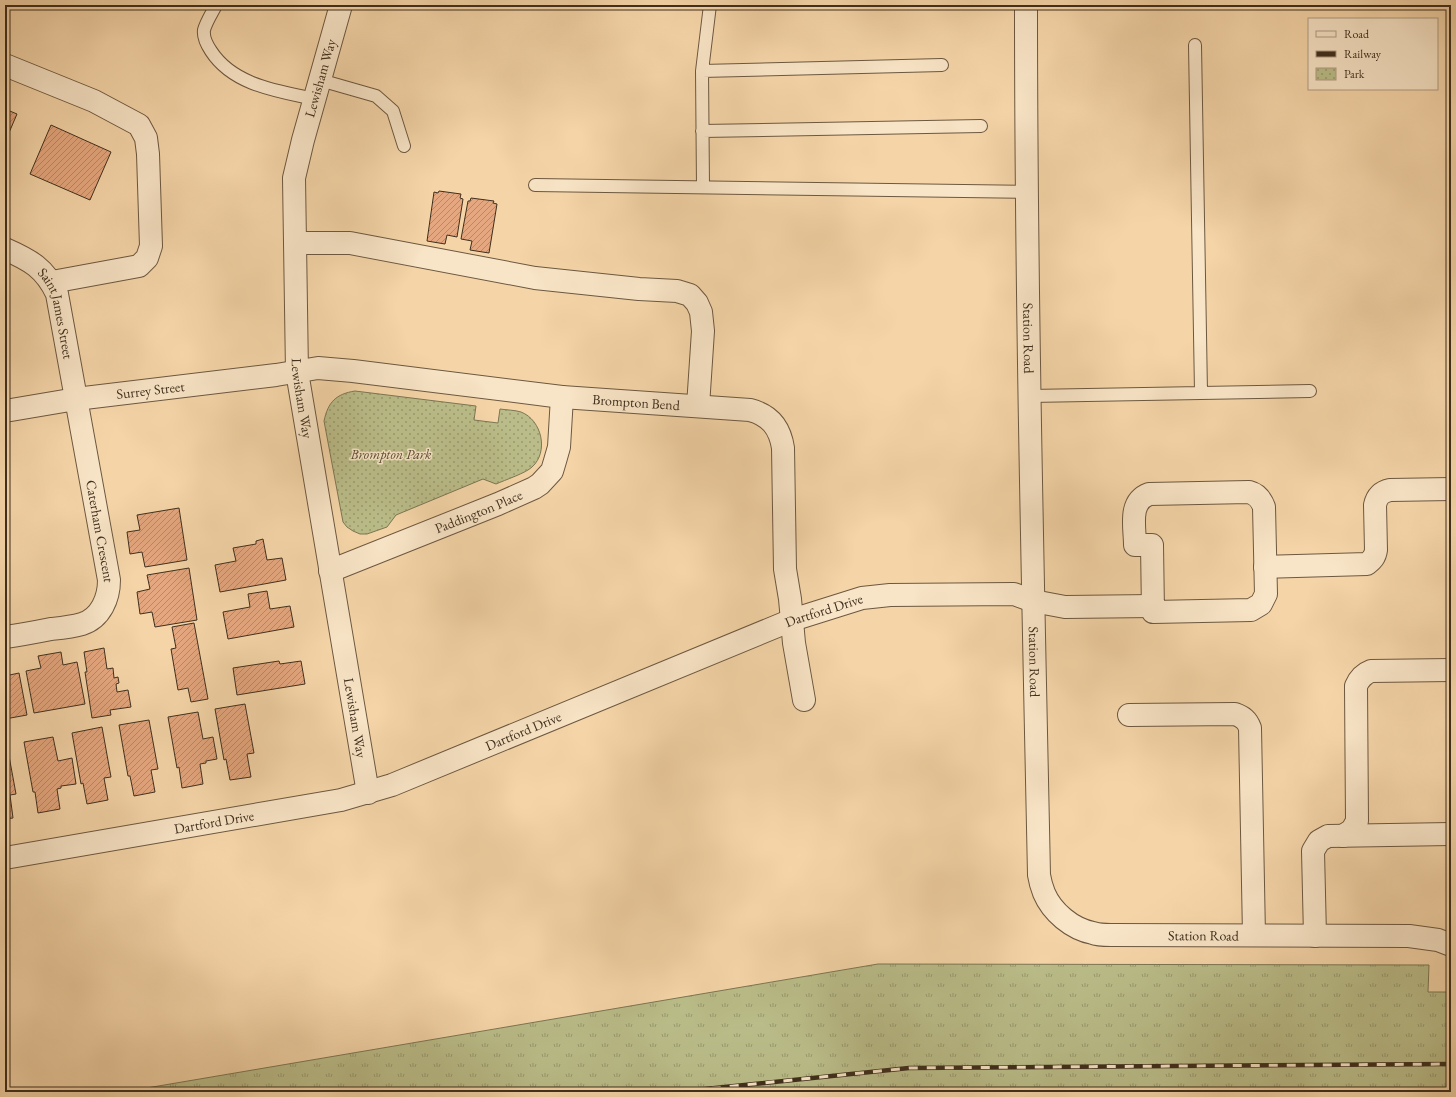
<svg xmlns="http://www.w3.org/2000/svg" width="1456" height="1097" font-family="'EB Garamond',serif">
	<defs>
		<pattern id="grass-tufts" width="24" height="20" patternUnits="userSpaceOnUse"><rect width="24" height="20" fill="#babd89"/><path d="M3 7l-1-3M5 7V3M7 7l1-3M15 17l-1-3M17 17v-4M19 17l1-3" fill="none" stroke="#999a6f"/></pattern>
		<pattern id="park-dots" width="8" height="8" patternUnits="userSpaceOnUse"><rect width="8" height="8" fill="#babd89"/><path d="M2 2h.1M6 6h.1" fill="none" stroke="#999a6f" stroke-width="1.8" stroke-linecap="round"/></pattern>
		<pattern id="building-hatch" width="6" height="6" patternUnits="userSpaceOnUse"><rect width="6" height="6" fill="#e5a77f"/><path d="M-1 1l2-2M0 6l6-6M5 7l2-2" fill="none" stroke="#bb8867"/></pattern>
	</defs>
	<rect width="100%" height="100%" fill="#f5d5a8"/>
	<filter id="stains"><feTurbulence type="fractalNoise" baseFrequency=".005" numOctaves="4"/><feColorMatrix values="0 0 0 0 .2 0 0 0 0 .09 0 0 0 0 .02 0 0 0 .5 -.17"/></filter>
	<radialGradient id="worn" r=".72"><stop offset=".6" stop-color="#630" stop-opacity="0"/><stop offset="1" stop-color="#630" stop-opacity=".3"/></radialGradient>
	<path fill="url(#grass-tufts)" stroke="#7c7653" d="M878 964 1429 965 1428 992H1451V1092H123Z"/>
	<path fill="url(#park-dots)" stroke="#7c7653" d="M355 391 476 406 474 420 498 423 500 409C506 410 515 410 521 412 542 420 549 452 532 467 526 473 505 480 496 484L483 479 396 515 387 527 367 534H360L353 531 347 527 343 522 324 421C328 402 336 394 355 391Z"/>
	<path fill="url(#building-hatch)" stroke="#3f2f1d" d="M5 109 17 114 5 142Z
		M51 125 111 152 90 200 30 174Z
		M439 191 461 194 460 198 463 199 457 237 447 235 445 244 427 241 434 192 438 193Z
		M471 198 494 201 493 203 497 204 489 253 470 250 472 241 461 239 468 201H470Z
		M179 508 187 560 145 567 142 552 130 554 127 532 140 530 137 515Z
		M263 539 267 560 282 558 286 580 220 592 215 565 236 561 233 548 256 544V541Z
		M189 568 197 620 155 627 152 612 140 614 137 592 150 589 147 575Z
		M267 591 270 609 290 606 294 627 228 639 223 612 250 607 248 594Z
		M194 623 208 699 191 702 188 688 178 690 171 649 176 648 172 627Z
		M104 648 107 669 113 668 114 678 118 677 119 683 116 684 117 692 128 690 131 707 110 710 111 715 92 718 85 672H87L84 652Z
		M61 652 63 665 77 662 85 704 34 713 26 671 41 668 38 656Z
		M279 661 280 664 301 661 305 684 237 695 233 668Z
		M19 673 27 715 5 719V676Z
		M245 704 254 753 247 754 251 777 230 780 226 759 224 760 215 709Z
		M198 712 203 739 213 737 217 759 206 761V763L200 764 203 784 182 788 179 767 177 768 168 717Z
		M149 720 158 769 151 770 155 792 134 796 130 776H128L119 725Z
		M102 727 111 777 104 778 108 800 87 804 83 783 81 784 72 733Z
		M53 737 58 761 72 758 76 784 61 786V788L57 789 60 809 38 813 35 792H33L24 742Z
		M5 745H7L16 794 10 795 13 818 5 819Z"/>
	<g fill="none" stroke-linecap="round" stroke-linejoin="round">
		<g stroke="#6c5840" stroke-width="14">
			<path id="lane" d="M216 5C212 13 206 22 204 30 203 37 207 45 211 51 233 85 277 91 314 99
				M1195 45 1201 392
				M702 71 710 5
				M320 80 376 96 393 111 404 146
				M702 131 981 126
				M535 185 1027 192
				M703 187 702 71 942 65
				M1030 396 1310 391"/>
		</g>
		<g stroke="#6c5840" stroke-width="24">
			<g id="street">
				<path id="s1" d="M341 5 303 140 294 178 297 372 368 793"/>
				<path id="s2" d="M1026 5C1026 295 1033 585 1039 875 1040 881 1042 888 1044 893 1052 912 1072 929 1093 933 1098 935 1105 935 1111 935L1409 936 1438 940 1451 945"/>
				<path d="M5 65 94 101 139 125 146 138 148 154 151 246 147 258 139 266 52 282"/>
				<path d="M295 243H350L535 278 639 289 677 291 690 295 697 303 701 312 703 331 698 406"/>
				<path id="s3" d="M5 249C30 260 45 268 57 294L109 580C109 598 101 618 82 624 72 627 61 628 51 629 36 632 20 635 5 637"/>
				<path id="s4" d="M5 411 76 399 276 375 318 368 353 371 562 397 750 410C770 415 780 428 783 448L785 569 790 599 794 643 804 700"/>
				<path d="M1249 492C1257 494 1261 499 1264 507L1266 594 1261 604 1251 610 1153 612 1152 545H1135C1135 527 1128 502 1149 494Z"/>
				<path d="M1265 567 1367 564C1372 560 1375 557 1376 550L1375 505C1377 496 1381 492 1390 490L1451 489"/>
				<path id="s5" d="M330 571 498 504 534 488 540 484 552 471 555 461 559 447 562 397"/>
				<path d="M1129 715 1235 714C1243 717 1247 720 1250 728L1254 935"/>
				<path d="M1343 836 1352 830 1357 821 1356 686C1359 679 1363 674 1371 671L1451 670"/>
				<path id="s6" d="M5 858 341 800 392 785 792 620 862 598 890 595 1014 594 1033 601 1065 607 1153 606"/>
				<path d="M1315 936 1313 851 1319 841 1328 836 1451 834"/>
			</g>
		</g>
		<use href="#lane" stroke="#f8e4c6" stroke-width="12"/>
		<use href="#street" stroke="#f8e4c6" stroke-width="22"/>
		<g stroke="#3f2f1d" stroke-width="4.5">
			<path id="rail" d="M676 1092 909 1068 1451 1064"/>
		</g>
		<use href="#rail" stroke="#f8e4c6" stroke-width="3" stroke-dasharray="9" stroke-linecap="butt"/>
	</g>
	<g text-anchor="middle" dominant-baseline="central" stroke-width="3" stroke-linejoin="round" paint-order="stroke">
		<g font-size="14" fill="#3f2f1d" stroke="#f8e4c6">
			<text transform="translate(320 78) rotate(-74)">Lewisham Way</text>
			<text stroke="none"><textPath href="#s3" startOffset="89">Saint James Street</textPath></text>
			<text stroke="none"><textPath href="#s2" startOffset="333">Station Road</textPath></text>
			<text stroke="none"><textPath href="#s4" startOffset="147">Surrey Street</textPath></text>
			<text stroke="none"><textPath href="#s1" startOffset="400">Lewisham Way</textPath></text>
			<text stroke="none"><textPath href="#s4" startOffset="636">Brompton Bend</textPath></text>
			<text stroke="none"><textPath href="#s5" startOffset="160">Paddington Place</textPath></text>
			<text stroke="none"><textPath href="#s3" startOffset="312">Caterham Crescent</textPath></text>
			<text stroke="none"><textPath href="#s6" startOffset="860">Dartford Drive</textPath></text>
			<text stroke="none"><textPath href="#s2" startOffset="657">Station Road</textPath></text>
			<text stroke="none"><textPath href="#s1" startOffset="724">Lewisham Way</textPath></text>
			<text stroke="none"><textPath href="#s6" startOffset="536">Dartford Drive</textPath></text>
			<text stroke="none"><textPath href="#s6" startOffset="212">Dartford Drive</textPath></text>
			<text stroke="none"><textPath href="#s2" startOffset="1065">Station Road</textPath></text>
		</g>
		<g font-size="14" font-style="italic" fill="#584b33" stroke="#f8e4c6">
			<text x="391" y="454">Brompton Park</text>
		</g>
	</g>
	<rect width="1456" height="1097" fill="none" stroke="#f5d5a8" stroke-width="20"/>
	<rect x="6" y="6" width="1444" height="1085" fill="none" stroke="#3f2f1d" stroke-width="2"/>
	<rect x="10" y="10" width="1436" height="1077" fill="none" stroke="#3f2f1d"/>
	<rect x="1308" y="18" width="130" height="72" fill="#f8e4c6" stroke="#ae9c82"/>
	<rect x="1316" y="31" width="20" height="6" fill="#f8e4c6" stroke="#ae9c82"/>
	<text x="1344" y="38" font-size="12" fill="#3f2f1d">Road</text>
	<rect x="1316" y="51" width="20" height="6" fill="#3f2f1d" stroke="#ae9c82"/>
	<text x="1344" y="58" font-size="12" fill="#3f2f1d">Railway</text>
	<rect x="1316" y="68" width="20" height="12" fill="url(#park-dots)" stroke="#ae9c82"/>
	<text x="1344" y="78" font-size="12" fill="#3f2f1d">Park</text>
	<rect width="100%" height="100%" filter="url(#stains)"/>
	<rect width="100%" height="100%" fill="url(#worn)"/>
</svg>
